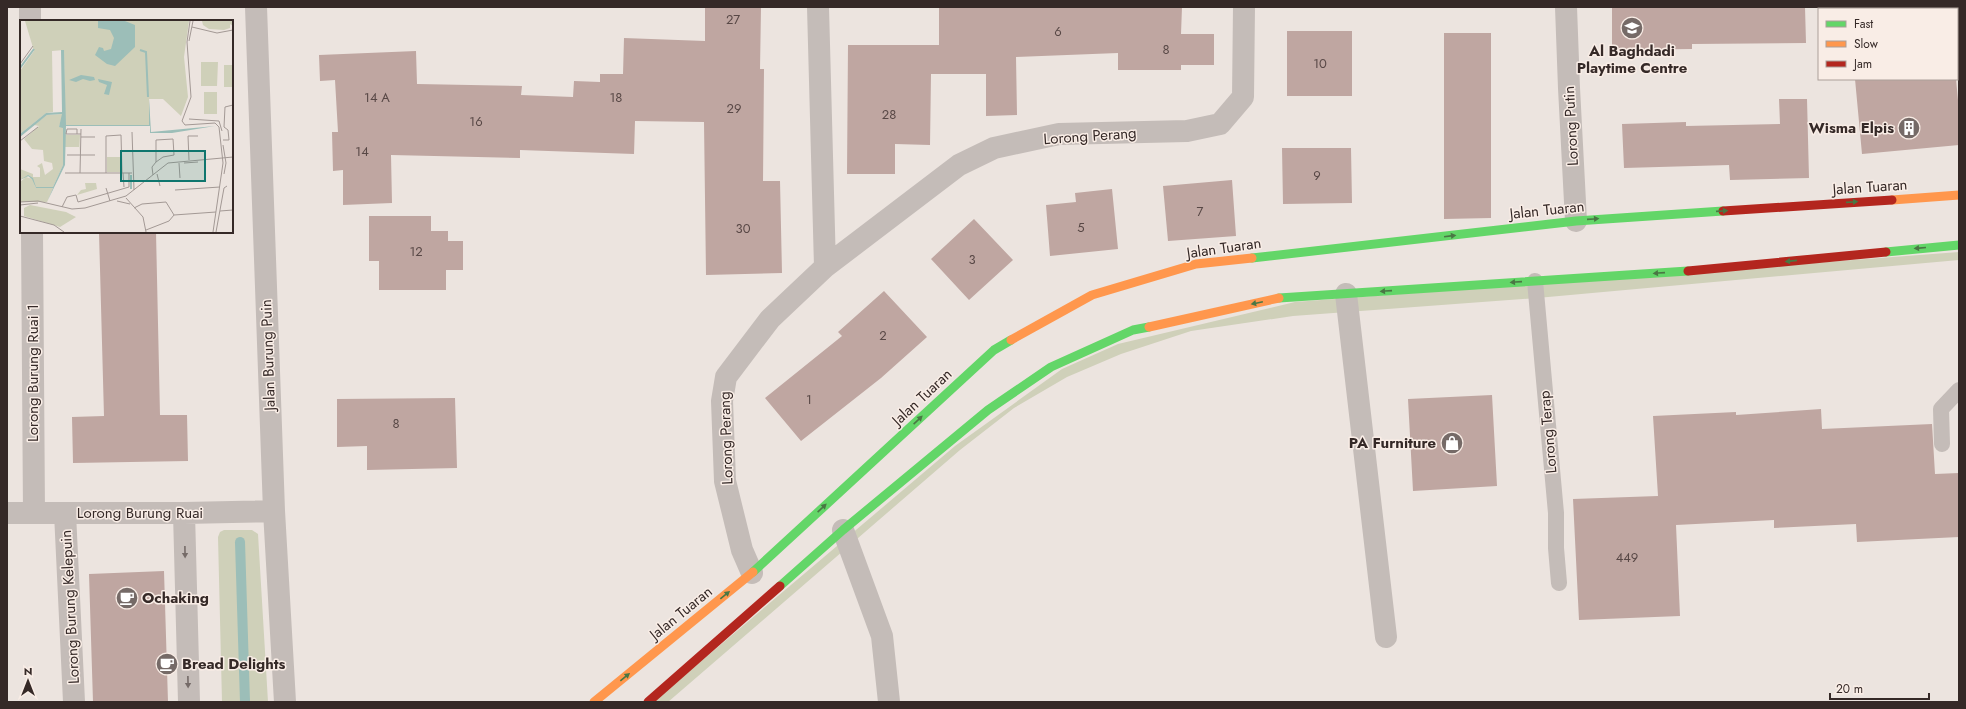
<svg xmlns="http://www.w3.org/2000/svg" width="1966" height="709" font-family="Jost,sans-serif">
	<rect width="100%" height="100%" fill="#ece4df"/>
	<path fill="#cfd0b9" d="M1959 252V260L1537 298 1293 316 1191 331 1121 354 1067 377 1014 408 960 450 668 702H653L955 446 1062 369 1118 344 1295 302Z
		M224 530H252L258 534 268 702H222L218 537 220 532Z"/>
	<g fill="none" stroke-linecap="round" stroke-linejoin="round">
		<path stroke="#9cbeb8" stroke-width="10" d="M240 542 245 702"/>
	</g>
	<path fill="#bfa6a1" d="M705 7H761L760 69H764L763 181H780L782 273 706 275 704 122 635 121 634 154 520 150V158L391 155 392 203 343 205V170L333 171 332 132H338L335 80 320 81 319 55 416 51 417 84 522 86 521 95 573 97 574 81 600 82V74H623L624 38 705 41Z
		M939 7H1182L1181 34H1214V65H1181V70H1118V53L1016 57 1017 115 986 116V74H931L930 145 895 144V174H847L848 45H939Z
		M1612 7H1805L1806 43 1692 44V49L1612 50Z
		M1287 31H1352V96H1287Z
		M1444 33H1491V218L1444 219Z
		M1855 79H1956L1959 111V145L1862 154Z
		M1779 99H1807L1809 178 1730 180 1729 165 1624 168 1622 124 1686 122V126L1780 124Z
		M1282 148H1351L1352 203 1283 204Z
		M1232 180 1236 236 1168 241 1163 186Z
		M1112 189 1118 249 1050 256 1046 205 1076 202 1075 193Z
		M369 216H431V231H448V241H463V270H446V290H379V261H369Z
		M974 219 1013 260 969 300 931 259Z
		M99 232H156L160 415H187L188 461 73 463 72 417 104 416Z
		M884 291 927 337 881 378 801 441 765 398 842 336 838 332Z
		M1492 395 1497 486 1413 491 1408 399Z
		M455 398 457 468 367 470V446L337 447V399Z
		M1821 409 1822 429 1932 424 1935 474 1959 473V537L1857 542 1856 524 1774 528V520L1676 525 1680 616 1579 620 1573 499 1658 496 1653 416 1736 412V415Z
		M164 571 168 702H93L89 574Z"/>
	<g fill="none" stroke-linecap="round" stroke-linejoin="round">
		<path stroke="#c4bcb8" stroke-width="16" d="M1535 281 1556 513V548L1559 583
			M1942 444 1941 409 1959 390"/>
		<path stroke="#c4bcb8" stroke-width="22" d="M30 7V21
			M256 7 274 511 285 702
			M818 7 825 267
			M1566 7 1569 88 1576 221
			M32 232 34 513
			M1346 294 1386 637
			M7 513H184L274 511
			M65 513 74 702
			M184 513 189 702
			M843 530 882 636 889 702
			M752 573 742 550 725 481 722 401 726 377 770 319 825 267 959 165 994 148 1059 134 1187 131 1220 124 1243 97 1244 7"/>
		<path stroke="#63d668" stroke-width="9" d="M1886 252 1959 245
			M1252 258 1576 221 1723 211
			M1279 298 1688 271
			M753 572 994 350 1011 340
			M780 586 843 530 988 410 1051 367 1133 330 1149 327"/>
		<path stroke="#ff974d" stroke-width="9" d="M1892 200 1959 195
			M1149 327 1279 298
			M1011 340 1092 295 1196 264 1252 258
			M594 702 753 572"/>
		<path stroke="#b3261e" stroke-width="9" d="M1723 211 1892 200
			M1688 271 1886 252
			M648 702 780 586"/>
	</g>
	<defs><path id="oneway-solid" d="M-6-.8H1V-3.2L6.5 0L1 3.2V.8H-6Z"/></defs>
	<g fill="#4a7744">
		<use href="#oneway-solid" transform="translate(1852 202) rotate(-4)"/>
		<use href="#oneway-solid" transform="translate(1722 211) rotate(-4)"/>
		<use href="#oneway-solid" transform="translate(1593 219) rotate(-4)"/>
		<use href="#oneway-solid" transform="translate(1450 236) rotate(-7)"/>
		<use href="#oneway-solid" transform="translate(1920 248) rotate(175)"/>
		<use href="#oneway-solid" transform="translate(1791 261) rotate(174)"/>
		<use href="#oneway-solid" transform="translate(1659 273) rotate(176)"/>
		<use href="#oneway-solid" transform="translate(1516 282) rotate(176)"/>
		<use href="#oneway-solid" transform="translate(1386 291) rotate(176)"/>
		<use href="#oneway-solid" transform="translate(1257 303) rotate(168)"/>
		<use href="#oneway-solid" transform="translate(918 420) rotate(-43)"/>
		<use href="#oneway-solid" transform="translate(822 508) rotate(-43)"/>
		<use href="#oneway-solid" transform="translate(725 595) rotate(-39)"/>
		<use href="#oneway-solid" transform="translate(625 677) rotate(-39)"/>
	</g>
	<g fill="#756b68">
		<use href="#oneway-solid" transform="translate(185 552) rotate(89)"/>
		<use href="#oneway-solid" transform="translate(188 682) rotate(89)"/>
	</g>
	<defs>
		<g id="school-disc" transform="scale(1.15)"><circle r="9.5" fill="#756a67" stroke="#f9ede6"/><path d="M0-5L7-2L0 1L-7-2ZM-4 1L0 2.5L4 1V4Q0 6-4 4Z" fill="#fff"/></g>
		<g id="building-disc" transform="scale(1.15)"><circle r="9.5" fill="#756a67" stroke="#f9ede6"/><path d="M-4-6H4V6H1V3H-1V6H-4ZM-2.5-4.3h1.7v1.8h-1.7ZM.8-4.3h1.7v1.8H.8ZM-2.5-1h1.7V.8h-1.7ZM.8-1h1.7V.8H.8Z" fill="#fff"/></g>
		<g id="shop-disc" transform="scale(1.15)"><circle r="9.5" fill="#756a67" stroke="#f9ede6"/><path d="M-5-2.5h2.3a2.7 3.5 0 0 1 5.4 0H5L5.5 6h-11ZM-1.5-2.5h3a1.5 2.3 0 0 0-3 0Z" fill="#fff"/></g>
		<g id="cafe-disc" transform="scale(1.15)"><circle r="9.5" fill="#756a67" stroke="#f9ede6"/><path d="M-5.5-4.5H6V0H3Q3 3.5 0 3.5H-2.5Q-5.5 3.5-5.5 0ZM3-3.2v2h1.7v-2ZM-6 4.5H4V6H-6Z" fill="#fff"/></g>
	</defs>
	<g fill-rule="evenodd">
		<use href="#school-disc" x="1632" y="28"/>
		<use href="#building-disc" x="1909" y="128"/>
		<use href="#shop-disc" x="1452" y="443"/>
		<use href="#cafe-disc" x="127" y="598"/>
		<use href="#cafe-disc" x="167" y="664"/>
	</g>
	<g text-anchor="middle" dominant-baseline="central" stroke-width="3" stroke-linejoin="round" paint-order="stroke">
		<g font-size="13" fill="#584846">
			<text x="733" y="19">27</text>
			<text x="1058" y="31">6</text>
			<text x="1166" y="49">8</text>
			<text x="1320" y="63">10</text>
			<text x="377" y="97">14 A</text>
			<text x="616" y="97">18</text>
			<text x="734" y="108">29</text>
			<text x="889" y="114">28</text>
			<text x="476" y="121">16</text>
			<text x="362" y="151">14</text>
			<text x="1317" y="175">9</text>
			<text x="1200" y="211">7</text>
			<text x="1081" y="227">5</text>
			<text x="743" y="228">30</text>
			<text x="416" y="251">12</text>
			<text x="972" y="259">3</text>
			<text x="883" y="335">2</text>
			<text x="809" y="399">1</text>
			<text x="396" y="423">8</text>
			<text x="1627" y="557">449</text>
		</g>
		<g font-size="15" font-weight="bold" fill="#352927" stroke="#f9ede6" text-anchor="end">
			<text x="1632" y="51" text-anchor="middle">Al Baghdadi<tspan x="1632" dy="17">Playtime Centre</tspan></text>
			<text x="1894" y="128">Wisma Elpis</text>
			<text x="1436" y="443">PA Furniture</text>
			<text x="142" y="598" text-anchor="start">Ochaking</text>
			<text x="182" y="664" text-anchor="start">Bread Delights</text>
		</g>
		<g font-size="15" fill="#352927" stroke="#f9ede6">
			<text transform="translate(1571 126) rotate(-93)">Lorong Putin</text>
			<text transform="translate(1090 136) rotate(-4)">Lorong Perang</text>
			<text transform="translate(1870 187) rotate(-4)">Jalan Tuaran</text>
			<text transform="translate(1547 210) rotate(-6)">Jalan Tuaran</text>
			<text transform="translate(1224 248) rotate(-8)">Jalan Tuaran</text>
			<text transform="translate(268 355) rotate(-92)">Jalan Burung Puin</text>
			<text transform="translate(33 373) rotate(-90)">Lorong Burung Ruai 1</text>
			<text transform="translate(922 397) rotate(-43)">Jalan Tuaran</text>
			<text transform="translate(1548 432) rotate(-95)">Lorong Terap</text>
			<text transform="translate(726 438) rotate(-92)">Lorong Perang</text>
			<text x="140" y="513">Lorong Burung Ruai</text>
			<text transform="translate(70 607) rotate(-93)">Lorong Burung Kelepuin</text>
			<text transform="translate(681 613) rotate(-39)">Jalan Tuaran</text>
		</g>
	</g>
	<g transform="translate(20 20)">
		<rect width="213" height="213" fill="#ece4df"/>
		<path d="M5 1H169L164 37 168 77 161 96 143 79H129L130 105H45L44 30 32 31 33 92 26 93 0 114V51L14 31ZM182 1H213V6L210 4V8L204 10 189 9 183 5ZM181 42H198L197 66H181ZM204 45H213V67H204ZM184 72H197V94H184ZM43 94 39 107H43V145L33 167H16L9 156 0 160V149L13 154V157H20V148L17 146 22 143 25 155 33 149 32 143 24 141 23 130 12 129 4 119 19 106 14 105 27 95ZM44 107 46 115H60L59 134V127H44ZM87 137H101V152H87ZM6 157 12 159 16 168H33L27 182H0V162ZM65 163H76L77 169 57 175 61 170 66 169ZM10 185 46 192 56 197 40 207 4 196V188Z" fill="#cfd0b9"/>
		<path d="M78 1H105L115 5V27L95 46 87 44 75 35 79 27 83 28 84 31 91 29 94 18 90 10 78 8ZM41 30H44L46 105H129V79L131 112 195 106 152 113H130V106H46L45 145 27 182 33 168H16L12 159 8 156 0 160 8 155 13 158 16 167H33L43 145V108L39 107 42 94 27 95 0 117V114L26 93 42 92ZM61 55 74 57 75 60 70 61 63 59 56 62 49 60ZM78 59 92 62 89 75 84 74 87 65 79 62Z" fill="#9cbeb8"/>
		<path fill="none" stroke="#9cbeb8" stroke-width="2" d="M120 30 126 32 128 77M0 48 14 29M111 155V169"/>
		<path fill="none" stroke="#a39995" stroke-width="1" d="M170 1 167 22 171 77 162 101 165 105 195 103 199 107 203 143 193 212M172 7 197 13 213 10M169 21 173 1M0 44 13 26M169 99 199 101 202 111M112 112 114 170M57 114V109H47L46 114H61M61 117H75M203 120H209L208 110 204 107 205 87 213 85M0 121 18 107M203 125 206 143 204 154M47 135H75M169 140 168 116H178M159 143 160 158M164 143 178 142M45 153H112M60 153 61 109M86 153V116L101 115 102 153M103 153 104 167M137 154 140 166M133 155 132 147 136 142 143 137 154 135 153 119 136 120V142M86 168 90 181M155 170 200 167M106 178 123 197 126 212M97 181 110 184M0 182 18 181 52 189 65 188 106 176 148 143 213 137M0 185 18 183M42 187 47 177 56 175 58 182 109 167V153M114 188 122 184 146 182 154 195M200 191 213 190M154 195 196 192M0 196 34 205 44 212M126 210 149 201 154 195M196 212 204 168 207 166"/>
		<path fill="#0f766e" fill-opacity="0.15" stroke="#0f766e" stroke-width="2" d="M101 131H185V161H101Z"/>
		<rect width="213" height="213" fill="none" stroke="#352927" stroke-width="2"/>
	</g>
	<rect width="1966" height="709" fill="none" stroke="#352927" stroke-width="16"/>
	<rect x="1818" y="8" width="140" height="72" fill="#f9ede6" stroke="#ab9f9a"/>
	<rect x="1826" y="21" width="20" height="6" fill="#63d668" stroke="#ab9f9a"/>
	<text x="1854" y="28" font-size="12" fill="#352927">Fast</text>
	<rect x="1826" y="41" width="20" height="6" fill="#ff974d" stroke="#ab9f9a"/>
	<text x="1854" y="48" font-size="12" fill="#352927">Slow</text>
	<rect x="1826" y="61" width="20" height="6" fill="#b3261e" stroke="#ab9f9a"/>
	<text x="1854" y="68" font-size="12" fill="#352927">Jam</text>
	<g transform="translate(28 681)" stroke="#f9ede6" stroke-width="3" paint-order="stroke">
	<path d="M0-3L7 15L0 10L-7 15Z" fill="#352927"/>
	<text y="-6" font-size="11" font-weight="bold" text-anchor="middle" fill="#352927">N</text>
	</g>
	<path d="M1830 693v6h99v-6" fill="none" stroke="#352927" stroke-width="2"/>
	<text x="1836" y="693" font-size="12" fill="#352927" stroke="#f9ede6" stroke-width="3" paint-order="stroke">20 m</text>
</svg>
